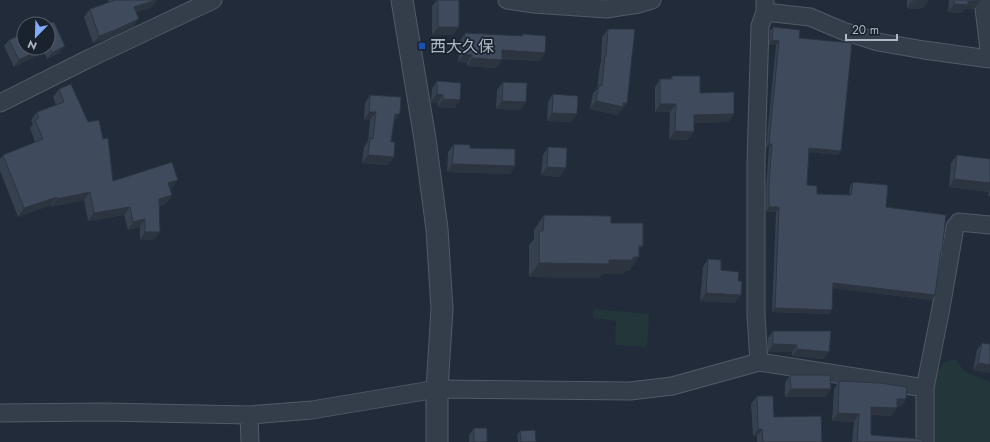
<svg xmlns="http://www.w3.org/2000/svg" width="990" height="442" font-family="Jost,'Noto Sans JP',sans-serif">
	<rect width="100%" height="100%" fill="#212b3a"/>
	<path fill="#23373b" d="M593 309 649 314 647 347 615 345 616 321 593 318Z
		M956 359 964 371 990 382V442H932L934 395 931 383 936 374 944 362Z"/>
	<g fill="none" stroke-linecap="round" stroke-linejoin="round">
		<g stroke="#525a68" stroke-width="19">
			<path id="minor" d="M507 0 534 4 606 9 639 4 652 0
				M983 0 990 58
				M765 12 810 17 843 31 878 42 924 50 990 59
				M0 103 86 60 213 0
				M759 362 756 315V161L760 26 765 12V0
				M0 413 104 412 249 415 312 410 437 389 630 391 672 386 759 362 925 388
				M249 415 250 442
				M925 442V388L941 308 955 227 959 222 990 225"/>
		</g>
		<g stroke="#525a68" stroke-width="23">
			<path id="tertiary" d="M402 0 425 139 437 229 442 309 437 389V442"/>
		</g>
		<use href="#minor" stroke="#343d4a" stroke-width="17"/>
		<use href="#tertiary" stroke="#343d4a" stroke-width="21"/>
	</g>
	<path fill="#36404f" d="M108 0H157L151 8 136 12 133 27 109 38 93 43 84 17 90 9 109 2Z
		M437 0H459L453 35H432V6Z
		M907 0H929L923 8 909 9V8H907Z
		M949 0H980V1L974 9H965L962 13 948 12Z
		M48 24 60 53 47 59 44 52 14 67 4 46 9 40 24 48H48Z
		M773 27 799 38 841 151 838 155 809 152 807 185 817 194 849 195 850 186 853 182 886 207 941 253 935 295 932 300 832 288 829 314 772 312 776 212H766V187L769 148H766L767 137 776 45H769L770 31Z
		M608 29 627 103 621 111H620L617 115 590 109 593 93 597 89 600 64 601 62 602 37Z
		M465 33 521 36 523 34 540 61 502 59 496 68 467 66V63L458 62 460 41Z
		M672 76 700 93 729 122 694 123 688 140 669 139 670 112H655V87L660 79H670Z
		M437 81 455 108 437 107 438 103 431 102 432 89Z
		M503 82 526 102 520 110 496 109 497 90Z
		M59 89 103 139 113 181 172 188 170 189 172 195 166 204 160 206 154 240H140V227L128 230 124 215 88 221 84 200 51 207V205L18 217 0 171V159L3 155 35 142 30 128 33 124 31 120 37 112 56 105 53 97Z
		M553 94 572 122 547 121 548 102Z
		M370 95 394 122 391 142 394 157 388 165 362 163 364 147 368 141 370 120H364L365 103Z
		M454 144 515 166 510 174 447 172 448 152Z
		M548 147 560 177 541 175 543 155Z
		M957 155 990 159V196H988L989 192 949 187 951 163Z
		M544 215 611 223 639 251V257L629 271H625L623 274H602L599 278 529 277V245L534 239V230Z
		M708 259 721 270 735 303 700 301 703 267Z
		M773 331 824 359 792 356V352H768V338Z
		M982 343 990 344V373L973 370 977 350Z
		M790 375 831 389 825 397H785V383Z
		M839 381 906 399 901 407H897L891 416 871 415V435L923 442H852L854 422 832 421 834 389Z
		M757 396 774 417 822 442H757V436H753L751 404Z
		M474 428 487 442H469V435Z
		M520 431 536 442H518L517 435Z"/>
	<path fill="#2c3440" d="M157 0 151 8 129 15 134 7Z
		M913 0H915L909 8H907Z
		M929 0 923 8 909 9 915 1Z
		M968 1H980L974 9H965L962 13 948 12 954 4Z
		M139 19 133 27 109 38 93 43 99 36Z
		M438 27H459L453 35H432Z
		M772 40 779 41 776 45H769Z
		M65 46 60 53 47 59 52 53Z
		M43 48H46L44 52 14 67 19 60Z
		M502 50 545 53 540 61 497 58Z
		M464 54 472 55 467 63 458 62Z
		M472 58 502 60 496 68 467 66Z
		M437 94 443 95 438 103 431 102Z
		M443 99 460 100 455 108 437 107Z
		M502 101 526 102 520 110 496 109Z
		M596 101 623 103H627L621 111H620L617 115 590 109Z
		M660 104H676L670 112H655Z
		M369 112H376L370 120H364Z
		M552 113 577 114 572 122 547 121Z
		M395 114H400L394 122H389Z
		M734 114 729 122 689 123 694 115Z
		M675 131 694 132 688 140 669 139Z
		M769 144H772L769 148H766Z
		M809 148 841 151 838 155 806 152Z
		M368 155 394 157 388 165 362 163Z
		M452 164 515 166 510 174 447 172Z
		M547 167 566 168 560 177 541 175Z
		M954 179 990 183V190L989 192 949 187Z
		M178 180 172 188 162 191 168 183Z
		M90 192 84 200 51 207 57 199Z
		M172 195 166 204 154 207 159 199Z
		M57 197 51 205 18 217 24 208Z
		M130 207 124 215 88 221 94 213Z
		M769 207H779L776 212H766Z
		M145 219 140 227 128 230 133 222Z
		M145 232H160L154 240H140Z
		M639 246H643L635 257H639L629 271H625L623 274H602L599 278 529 277 539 263 609 260Z
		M833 283 935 295 932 300 830 288Z
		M706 293 741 295 735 303 700 301Z
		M775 308 832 310 829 314 772 312Z
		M773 344 797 345 792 352H768Z
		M797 349 829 352 824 359 792 356Z
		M978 363 990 365V373L973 370Z
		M791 389H831L825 397H785Z
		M897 399H906L901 407 892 406Z
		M871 407 897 408 891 416 866 414Z
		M838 413 859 414 854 422 832 421Z
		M758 429H762L757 436H753Z"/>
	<path fill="#3f4a5c" stroke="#2c3440" d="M115 0H156L134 7 139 19 115 30 99 36 90 9Z
		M438 0H459V27H438Z
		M913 0H929L915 1V0Z
		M954 0H980V1H968V5L954 4Z
		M54 22 65 46 52 53 48 45V24Z
		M773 27 800 30 799 38 852 43 841 151 809 148 807 185 817 186V194L851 195 853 182 888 185 886 207 946 215 942 251H941L935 295 833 283 832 310 775 308 779 207H769V183L772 144H769L770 132 779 41 772 40Z
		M608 29H635L627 103H623V107L596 101 599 85 602 86 605 56H606Z
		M24 33V48H43L19 60 9 40Z
		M465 33 523 36V34L546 36 545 53 502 50V60L472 58V55L464 54Z
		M672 76H700V93L734 92V114L694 115V132L675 131 676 104H660V79H672Z
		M437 81 461 83 460 100 443 99V95L437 94Z
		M503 82 527 83 526 102 502 101Z
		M71 84 88 122 99 120 103 139 108 138 113 181 172 162 178 180 168 183 172 195 159 199 160 232H145V219L133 222 130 207 94 213 90 192 57 199V197L24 208 3 155 43 139 35 120 39 118 37 112 64 102 59 89Z
		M553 94 578 96 577 114 552 113Z
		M370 95 401 97 400 114H395L391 142H395L394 157 368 155 370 138 373 139 376 112H369Z
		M454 144 470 145V148L515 149V166L452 164Z
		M548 147 567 148 566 168 547 167Z
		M957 155 990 159V183L954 179Z
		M544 215 611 216V223H643V246H639V257H633V260H609V264L539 263V231H543Z
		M708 259 721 260V270L739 272 738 281H742L741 295 706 293Z
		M773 331H831L829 352 797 349V345L773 344Z
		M982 343 990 344V365L978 363Z
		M790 375H830L831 389H791Z
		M839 381 881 383 907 387 906 399H897V408L871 407V435L921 439 923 441V442H857L859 414 838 413Z
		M757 396H773L774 417 821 416 822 442H763L762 429H758Z
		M474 428H487V442H474Z
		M535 430 536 442H521L520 431Z"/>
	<rect fill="#1a4fb4" stroke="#1a222e" stroke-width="1.5" x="418" y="42" width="8" height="8" rx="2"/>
	<g text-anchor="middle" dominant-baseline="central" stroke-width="3.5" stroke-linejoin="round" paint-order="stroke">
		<g font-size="16" fill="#afb7c6" stroke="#1a222e" text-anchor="start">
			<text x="430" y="46">西大久保</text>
		</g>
	</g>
	<g transform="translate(36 36) rotate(203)"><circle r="19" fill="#1a222e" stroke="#565e6b"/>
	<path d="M0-3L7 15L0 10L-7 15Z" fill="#80acfa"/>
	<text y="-6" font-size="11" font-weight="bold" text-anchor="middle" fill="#afb7c6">N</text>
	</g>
	<path d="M846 34v6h51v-6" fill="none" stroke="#afb7c6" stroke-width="2"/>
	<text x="852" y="34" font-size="12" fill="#afb7c6" stroke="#1a222e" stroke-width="3" paint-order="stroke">20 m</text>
</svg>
